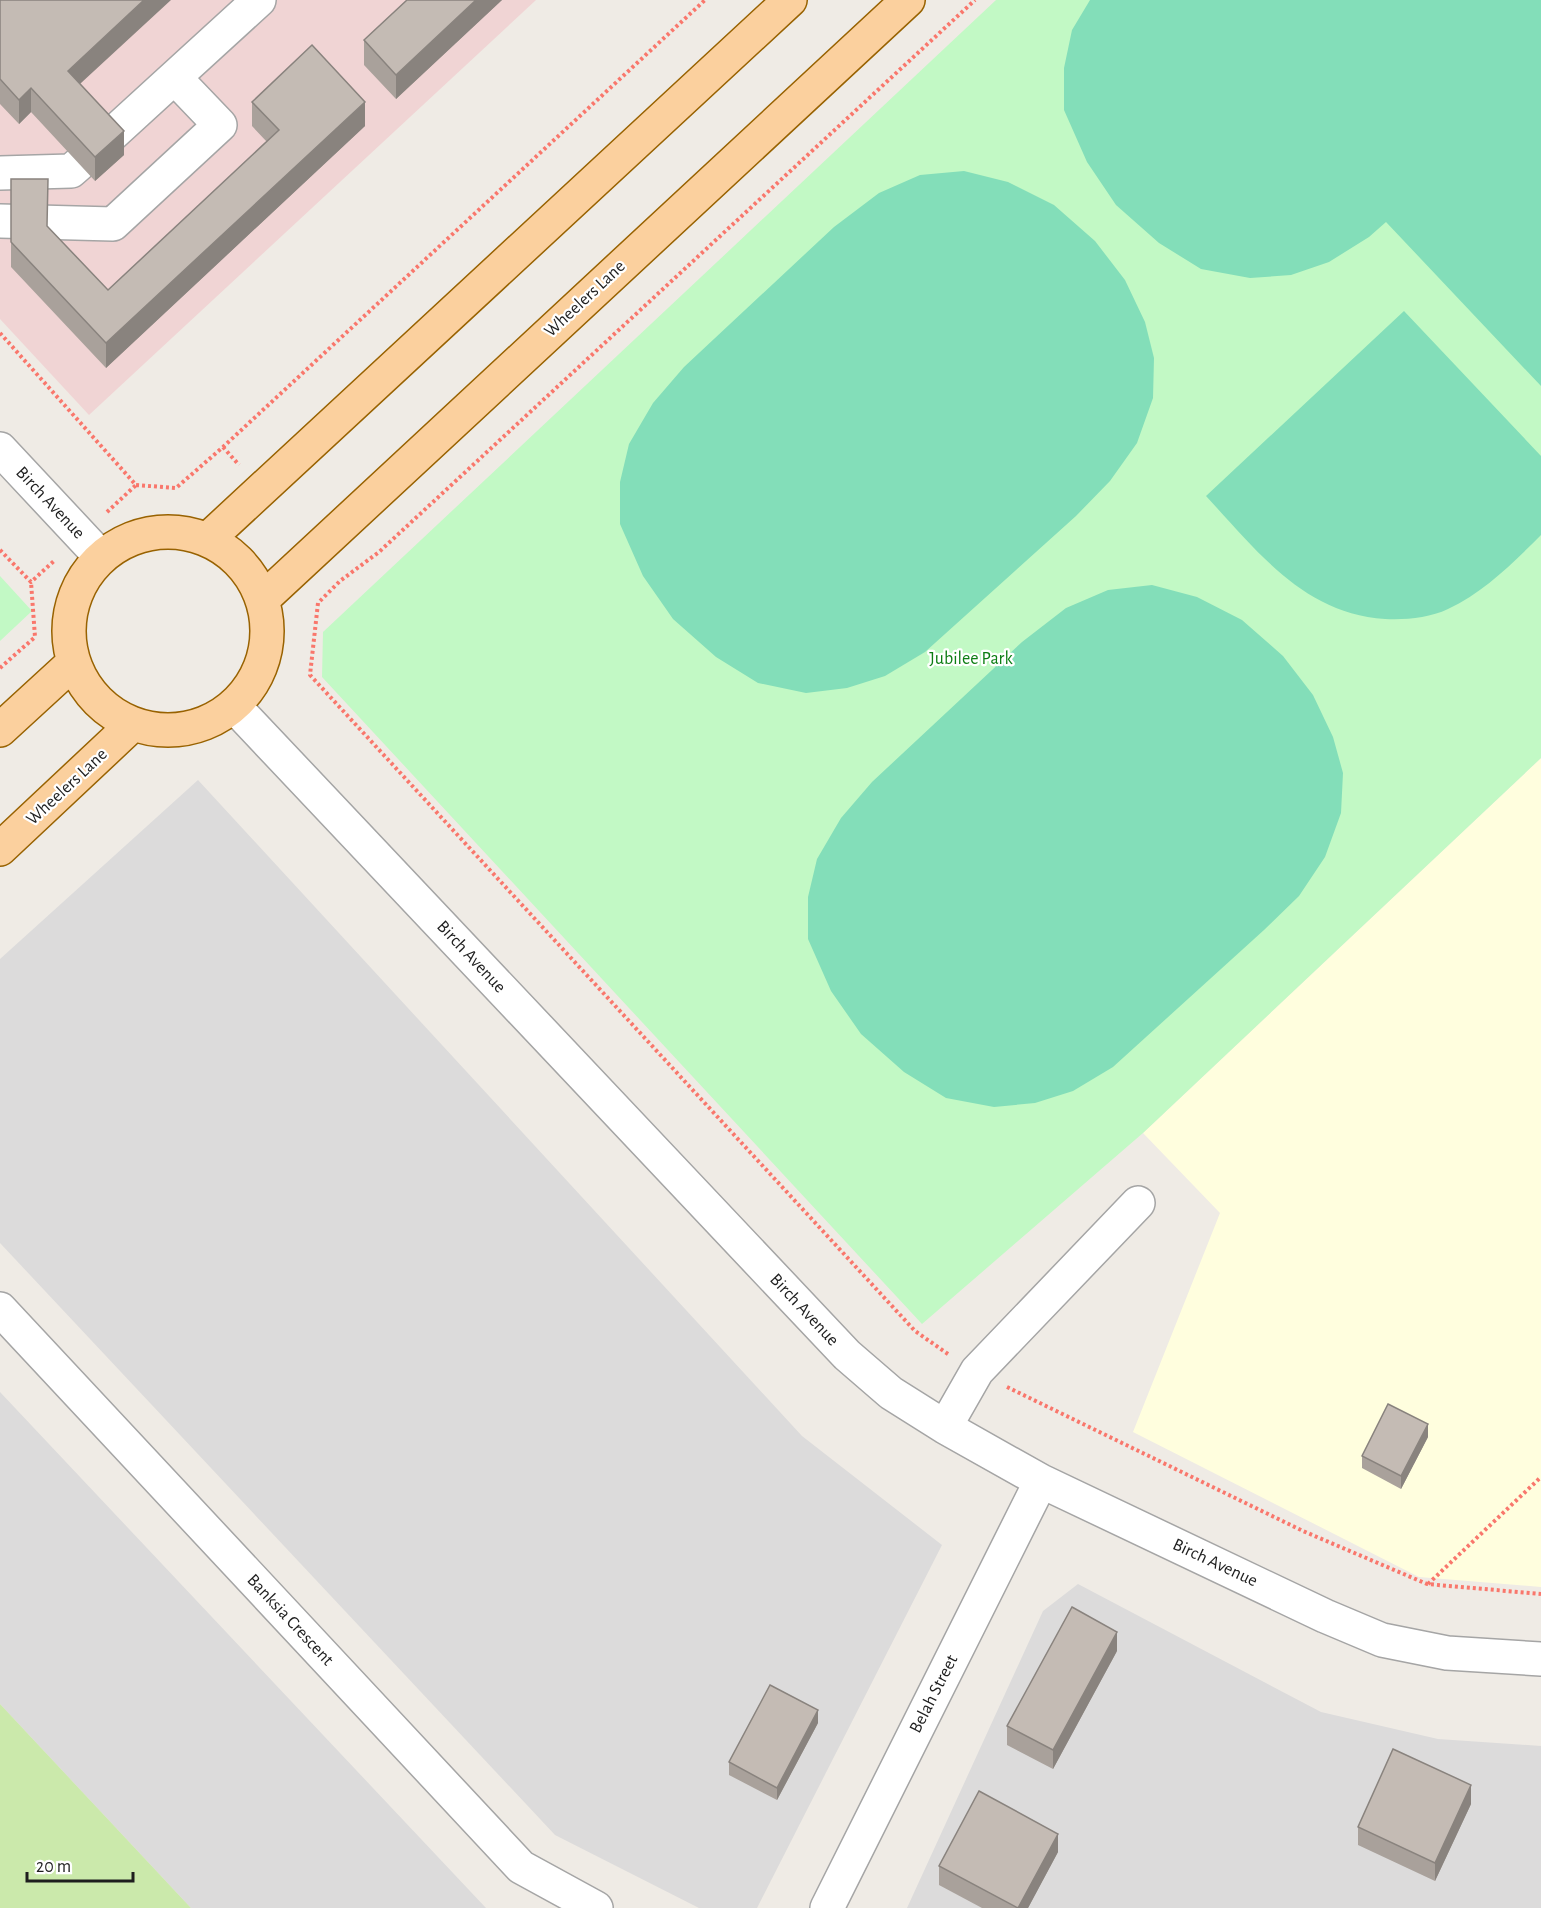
<svg xmlns="http://www.w3.org/2000/svg" width="1541" height="1908" font-family="'Alegreya Sans',sans-serif">
	<rect width="100%" height="100%" fill="#efebe5"/>
	<path fill="#dcdbdb" d="M198 780 802 1436 942 1545 757 1908H699L555 1835 0 1243V959Z
		M0 1392 486 1908H191L0 1704Z
		M1078 1584 1321 1712 1438 1739 1541 1746V1908H907L1043 1611Z"/>
	<path fill="#f0d4d4" d="M0 0H536L89 415 0 319Z"/>
	<path fill="#fffede" d="M1541 758V1587L1419 1577 1133 1432 1220 1213 1143 1133Z"/>
	<path fill="#cbe9ab" d="M0 1704 191 1908H0Z"/>
	<path fill="#c2f9c5" d="M996 0H1541V758L1143 1133 922 1324 322 677 323 632Z
		M0 576 32 611 0 641Z"/>
	<path fill="#83deb9" d="M1090 0H1541V386L1386 222 1369 237 1329 262 1291 275 1250 278 1201 269 1159 243 1116 205 1087 162 1064 110V68L1072 30Z
		M964 171 1008 182 1054 205 1095 241 1125 280 1145 322 1154 358 1153 398 1137 443 1110 481 1076 516 925 652 885 676 847 688 806 693 758 683 716 657 673 619 643 576 620 524V482L629 444 653 403 684 367 834 227 879 193 920 175Z
		M1404 311 1541 456V535C1513 563 1484 592 1448 609 1429 618 1406 620 1385 619 1304 614 1257 551 1206 496Z
		M1152 585 1197 597 1242 620 1283 656 1313 695 1333 737 1343 773 1341 813 1325 857 1299 896 1264 930 1113 1067 1073 1091 1035 1103 994 1107 946 1098 904 1072 861 1034 831 991 808 939V897L817 859 841 818 872 782 1022 642 1066 608 1108 590Z"/>
	<g fill="none" stroke-linecap="round" stroke-linejoin="round">
		<g stroke="#a5a5a5" stroke-width="36">
			<path id="minor" d="M108 138 259 0
				M0 173 71 171 79 164
				M0 221 113 224 220 125 175 78
				M0 449 101 557
				M234 706 847 1355 891 1393 945 1427 1041 1481 1325 1616 1382 1640 1447 1653 1541 1659
				M0 1309 521 1867 596 1908
				M945 1427 977 1371 1138 1203
				M827 1908 1041 1481"/>
		</g>
		<g stroke="#986201" stroke-width="36">
			<path id="major" d="M69 631a99 99 0 1 1 198 0a99 99 0 1 1-198 0Z
				M207 540 790 0
				M263 599 908 0
				M0 730 73 663
				M0 849 133 724"/>
		</g>
		<path stroke="#f9776c" stroke-width="4" stroke-dasharray="3 3" stroke-linecap="butt" d="M0 333 136 485 176 488 223 447 705 0
			M223 447 239 465
			M107 512 136 485
			M0 550 31 582 55 560
			M0 668 35 637 31 582
			M948 1354 915 1331 310 675 318 603 340 581 379 552 975 0
			M1007 1387 1303 1531 1427 1584 1541 1594
			M1428 1584 1541 1477"/>
		<use href="#minor" stroke="#fff" stroke-width="33"/>
		<use href="#major" stroke="#fbd09e" stroke-width="33"/>
	</g>
	<path fill="#a9a19b" d="M0 0 80 84 124 155 95 181 31 112 19 124 0 104Z
		M407 0H502L396 99 364 65V40Z
		M252 102 365 126 106 368 11 267V179L47 226 108 290 267 142 252 126Z
		M1428 1437 1401 1489 1362 1468V1456Z
		M1117 1651 1053 1769 1007 1745V1726Z
		M818 1723 777 1800 729 1775V1762Z
		M1471 1804 1435 1881 1358 1845V1827Z
		M1058 1852 1028 1908H982L939 1885V1866Z"/>
	<path fill="#89837e" d="M144 0H171L68 95V71Z
		M476 0H502L396 99V75Z
		M31 88V112L19 124V100Z
		M365 102V126L106 368V343Z
		M124 131V155L95 181V157Z
		M1428 1424V1437L1401 1489V1476Z
		M1117 1632V1651L1053 1769V1750Z
		M818 1710V1723L777 1800V1788Z
		M1471 1785V1804L1435 1881V1863Z
		M1058 1834V1852L1028 1908H1018Z"/>
	<path fill="#c4bbb4" stroke="#89837e" stroke-width="1.5" d="M0 0H144L68 71 124 131 95 157 31 88 19 100 0 79Z
		M407 0H476L396 75 364 40Z
		M312 45 365 102 106 343 11 242V179H48L47 226 108 290 279 130 252 102Z
		M1388 1404 1428 1424 1401 1476 1362 1456Z
		M1072 1607 1117 1632 1053 1750 1007 1726Z
		M770 1685 818 1710 777 1788 729 1762Z
		M1393 1749 1471 1785 1435 1863 1358 1827Z
		M979 1791 1058 1834 1018 1908 939 1866Z"/>
	<g text-anchor="middle" dominant-baseline="central" stroke-width="4.5" stroke-linejoin="round" paint-order="stroke">
		<g font-size="18" fill="#1e1e1e" stroke="#fff">
			<text transform="translate(585 299) rotate(-43)">Wheelers Lane</text>
			<text transform="translate(50 503) rotate(47)">Birch Avenue</text>
			<text transform="translate(67 787) rotate(-43)">Wheelers Lane</text>
			<text transform="translate(471 957) rotate(47)">Birch Avenue</text>
			<text transform="translate(804 1310) rotate(47)">Birch Avenue</text>
			<text transform="translate(1215 1563) rotate(25)">Birch Avenue</text>
			<text transform="translate(290 1620) rotate(47)">Banksia Crescent</text>
			<text transform="translate(934 1694) rotate(-63)">Belah Street</text>
		</g>
		<g font-size="18" fill="#0c7d13" stroke="#fff">
			<text x="971" y="659">Jubilee Park</text>
		</g>
	</g>
	<path d="M27 1872v9h106v-9" fill="none" stroke="#1e1e1e" stroke-width="3"/>
	<text x="36" y="1872" font-size="18" fill="#1e1e1e" stroke="#ffffff" stroke-width="4.5" paint-order="stroke">20 m</text>
</svg>
